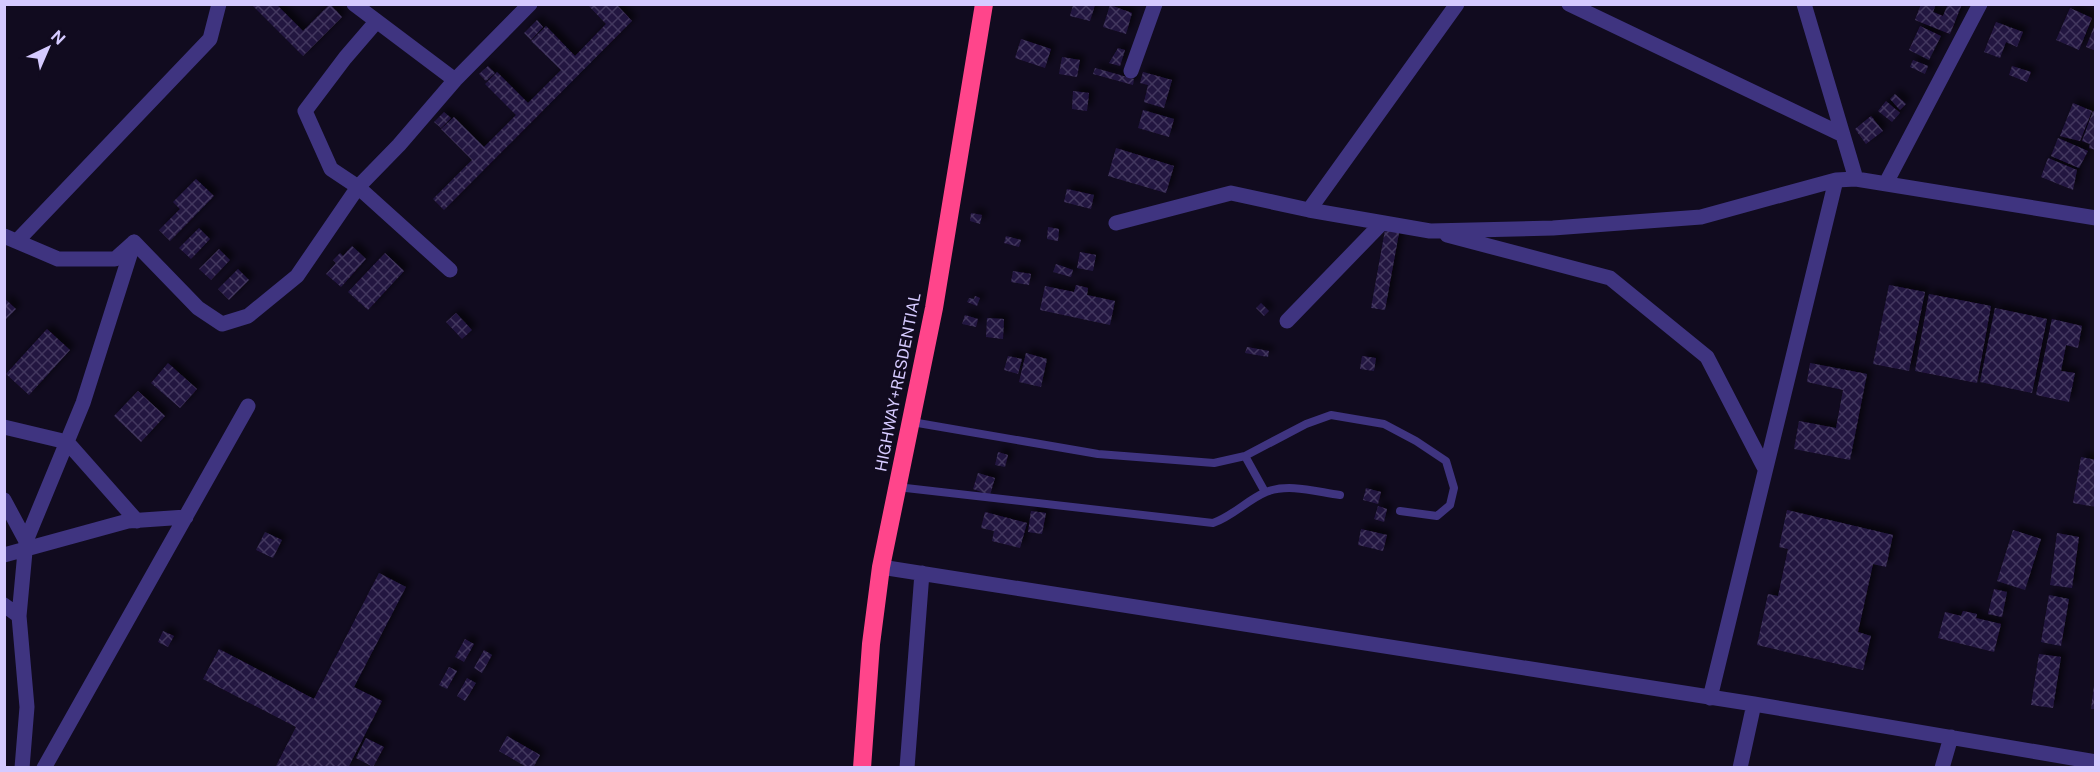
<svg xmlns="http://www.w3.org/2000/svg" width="2100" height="772" font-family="'Public Sans',sans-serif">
	<defs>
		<pattern id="building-cross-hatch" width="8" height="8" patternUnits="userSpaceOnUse" patternTransform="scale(1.5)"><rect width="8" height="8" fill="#241741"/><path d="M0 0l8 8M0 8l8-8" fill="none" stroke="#43375e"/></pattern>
		<filter id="shadow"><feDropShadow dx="5" dy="-5" stdDeviation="3" flood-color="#0009"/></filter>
	</defs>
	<rect width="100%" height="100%" fill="#110b1f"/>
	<path fill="url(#building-cross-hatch)" filter="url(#shadow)" d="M251 4H276L303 31 330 4 342 17 303 56Z
		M587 4H616L632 21 444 210 433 199 472 160 441 129 454 117 484 147 516 115 485 84 497 72 528 103 561 70 531 41 546 26 575 56 606 24Z
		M1921 4H1936L1933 12 1943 16 1948 4H1962L1950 34 1915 20Z
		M1073 5H1095L1090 21 1070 16Z
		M1110 5 1132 13 1126 34 1103 27Z
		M2070 8 2092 18 2079 50 2056 40Z
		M537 20 543 27 531 40 524 33Z
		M1996 22 2023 32 2017 47 2006 42 2000 58 1984 52Z
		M2096 22V51L2086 47Z
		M1920 26 1941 36 1929 60 1909 50Z
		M1021 39 1051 49 1045 68 1015 58Z
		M1118 48 1125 50 1120 66 1109 63Z
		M1062 57 1080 60 1077 77 1059 74Z
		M1913 60 1928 66 1925 74 1910 67Z
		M488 66 495 73 486 81 479 74Z
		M2012 66 2031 72 2027 82 2009 75Z
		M1095 68 1134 79 1133 85 1093 74Z
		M1143 72 1172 80 1164 108 1144 102 1148 85 1140 83Z
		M1073 91 1089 93 1087 111 1072 109Z
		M1895 94 1906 104 1900 110 1890 99Z
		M1886 101 1900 113 1892 122 1878 111Z
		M2073 103 2092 111 2080 141 2060 136Z
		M1143 110 1174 119 1169 137 1138 128Z
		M2093 111 2096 112V150L2089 148 2090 144 2082 141Z
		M444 112 451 118 441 128 434 122Z
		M1871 116 1883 131 1866 144 1855 129Z
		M2058 138 2088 151 2079 168 2051 156Z
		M1116 148 1174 166 1166 193 1108 176Z
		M2048 158 2077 170 2073 190 2041 177Z
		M196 179 214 196 170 241 159 230 180 209 173 202Z
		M1067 189 1094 195 1091 209 1064 202Z
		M971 213 982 215 980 224 970 221Z
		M1048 227 1059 229 1058 241 1047 239Z
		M199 228 210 239 191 259 179 248Z
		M1385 230 1399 233 1385 310 1371 308Z
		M1006 236 1021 240 1019 247 1004 243Z
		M352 246 366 259 341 287 326 274 336 263 333 260 340 253 343 256Z
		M219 249 230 260 211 280 199 269Z
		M1080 252 1096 255 1093 271 1077 268Z
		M385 253 404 271 368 310 348 292Z
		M1056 264 1073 270 1071 277 1053 272Z
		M238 269 249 280 229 300 218 289Z
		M1013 271 1031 274 1029 285 1011 282Z
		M1076 285 1088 288 1087 295 1115 301 1110 325 1040 310 1045 286 1074 292Z
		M1889 285 1925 292 1909 371 1873 364Z
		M1929 294 1991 306 1977 383 1915 371Z
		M975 296 980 298 977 306 967 302 969 298 974 299Z
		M4 298 16 309 4 321Z
		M1261 303 1269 311 1264 316 1256 308Z
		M1995 308 2047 319 2032 393 1980 382Z
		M456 313 472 330 462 339 446 322Z
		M965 315 978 319 976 327 962 324Z
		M987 318 1004 319 1003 339 986 337Z
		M2052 319 2082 326 2078 348 2066 345 2061 371 2075 373 2069 402 2036 395Z
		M47 329 70 350 29 395 6 374Z
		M1247 347 1269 351 1268 357 1245 353Z
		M1026 353 1047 359 1041 387 1019 382Z
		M1008 356 1022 359 1018 374 1004 370Z
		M1362 356 1376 358 1374 371 1360 369Z
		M168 363 197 389 180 408 151 383Z
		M1810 363 1867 374 1850 460 1794 449 1799 421 1836 428 1843 390 1807 382Z
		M138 391 165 416 141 442 114 416Z
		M998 452 1008 455 1005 467 995 465Z
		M2081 457 2096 460V507L2073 503Z
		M978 473 995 478 990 495 973 489Z
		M1366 488 1381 492 1378 504 1363 500Z
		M1378 506 1387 509 1384 522 1374 519Z
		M1787 510 1893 535 1886 567 1873 564 1858 632 1871 636 1863 670 1757 645 1768 594 1778 596 1788 549 1779 547Z
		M1031 511 1046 513 1042 534 1028 532Z
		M985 512 1027 523 1020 548 992 541 994 531 981 528Z
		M1361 529 1387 535 1383 551 1358 545Z
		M2013 530 2041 539 2025 590 1997 581Z
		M265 532 282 540 273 558 256 550Z
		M2057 533 2079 537 2072 588 2050 585Z
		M379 573 406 587 354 687 382 701 348 768H275L296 727 203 679 219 649 314 699Z
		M1994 589 2007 592 2002 617 1988 614Z
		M2049 595 2069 599 2061 646 2041 642Z
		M1963 611 1977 614 1976 618 2001 624 1994 652 1938 638 1945 612 1961 616Z
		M163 631 174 636 168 647 158 642Z
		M465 639 474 644 464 662 455 657Z
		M484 650 492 655 482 673 474 668Z
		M2039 654 2061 657 2053 708 2031 705Z
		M449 667 457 671 447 689 439 685Z
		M467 678 476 683 465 701 457 696Z
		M2094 685H2096V709H2091Z
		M507 736 540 755 533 768H528L499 751Z
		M366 738 384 747 373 767 356 758Z"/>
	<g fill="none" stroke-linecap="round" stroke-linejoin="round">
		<path stroke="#3f3480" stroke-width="8" d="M912 422 1098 454 1214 463 1245 456 1306 424 1331 415 1384 424 1416 441 1446 461 1454 488 1450 505 1437 516 1400 511
			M1245 456 1265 492
			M897 487 1213 523C1233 516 1247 500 1266 492 1289 483 1317 492 1340 495"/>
		<path stroke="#3f3480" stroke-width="15" d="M354 4 455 80
			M1569 4 1843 135
			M1804 4 1856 179
			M376 22 345 58 305 111 331 169 358 187 450 270
			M1131 71 1155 4
			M1886 183 1980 4
			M1309 210 1457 4
			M1116 223 1231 193 1309 210 1430 231 1553 228 1701 217 1836 180 1856 179 2096 218
			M1447 235 1610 278 1707 357 1764 467
			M4 236 58 259H115L134 242 198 308 222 324 248 316 297 276 358 187 399 145 455 80 530 4
			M17 241 210 39 219 4
			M1287 321 1381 224
			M4 427 67 442 137 521
			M4 500 26 541 19 616 27 707 22 768
			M26 541 83 403 134 242
			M4 555 128 521 186 517
			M881 567 1754 704 2096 762
			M4 605 19 616
			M1710 698 1836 180
			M44 768 248 406
			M907 768 922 573
			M1740 768 1754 704
			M1942 768 1951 737"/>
		<path stroke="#ff458b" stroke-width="18" d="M862 768 871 644 881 567 934 308 984 4"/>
	</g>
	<g text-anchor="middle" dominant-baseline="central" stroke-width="4.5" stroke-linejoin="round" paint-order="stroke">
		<g font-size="16" fill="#d5caff" stroke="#110b1f">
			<text transform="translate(898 382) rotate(-79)">HIGHWAY+RESDENTIAL</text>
		</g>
	</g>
	<rect width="2100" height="772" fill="none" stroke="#d5caff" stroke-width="12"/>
	<g transform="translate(48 48) rotate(44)" stroke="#110b1f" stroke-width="4.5" paint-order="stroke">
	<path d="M0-4.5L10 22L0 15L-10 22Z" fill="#d5caff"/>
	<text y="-9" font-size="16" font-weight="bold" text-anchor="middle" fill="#d5caff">N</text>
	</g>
</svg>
